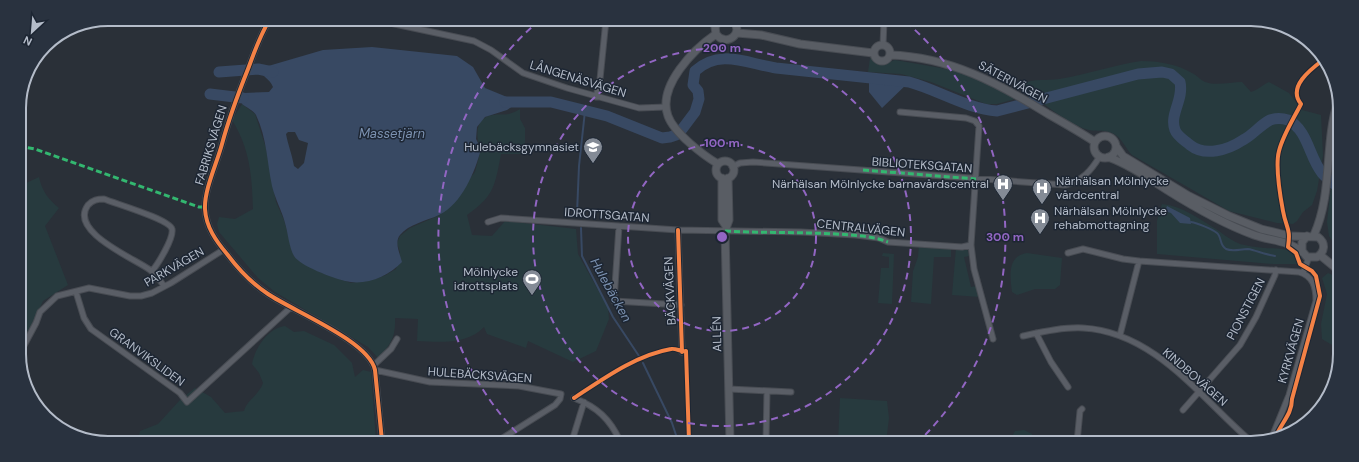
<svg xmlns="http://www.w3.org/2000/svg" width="1359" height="462" font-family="'DM Sans',sans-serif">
	<rect width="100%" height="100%" fill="#2a3038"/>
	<path fill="#273a3e" d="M870 58 878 64H884L895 60 958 71 988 82 1014 97 1015 99 997 104H986L931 82 901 74 868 72Z
		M1141 61C1158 61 1177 64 1192 73 1197 75 1200 80 1205 82 1216 86 1231 82 1242 82L1251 92C1258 90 1262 85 1269 82L1289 93 1302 110 1321 115 1323 155 1317 191 1312 205 1303 212 1297 221 1293 224 1277 223 1229 211 1132 155C1125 148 1122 138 1114 134 1106 129 1097 132 1089 130 1071 126 1042 102 1025 91L1023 84C1033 78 1047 81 1059 79 1086 75 1113 65 1141 61Z
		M242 104 255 114 266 148 276 202 284 220 294 256 299 261 322 273 351 283 375 279 386 275 396 269 400 252 397 243 400 236 410 228 440 215 475 172 481 149C475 137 475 117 493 115 498 114 504 115 509 114 512 113 517 111 520 109V119L525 128V154H501C495 186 494 196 467 215L472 235 492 236 505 221 576 229 578 254 608 308 609 319 596 351 573 362 528 341 526 348 487 334 484 327C467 345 440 342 417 341L418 319 395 318C396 338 390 344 379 359L368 347 275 292 258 278 219 232 217 224 219 217 235 219 253 209C252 176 250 149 232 120Z
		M1338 126V250L1329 236 1327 222Z
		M39 177C42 191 48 199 59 208L45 226 68 285 43 301 21 347 20 186Z
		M1162 204C1183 206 1201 220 1219 231 1225 236 1233 241 1240 244 1247 246 1257 247 1264 248 1275 249 1300 246 1297 264H1273L1157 254V221Z
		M919 244 951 246V257H934L931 304 911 302 913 271 918 257Z
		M956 248H967L969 256 964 257 971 287 977 286 980 297 952 295Z
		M883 253 894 254 892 304 878 303 881 268H889V257L882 256Z
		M1027 253 1062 258 1060 285 1055 289H1035L1017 295 1012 292C1010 276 1007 256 1027 253Z
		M1328 273 1337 277V348L1322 339 1321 324 1327 294 1322 278Z
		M285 326 294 332 304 331 334 345 352 363 355 377 363 370 371 372 376 441 138 440 140 431 158 424 180 400 195 388 211 397 225 413 244 411C247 400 259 395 263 383L259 373 252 364C255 348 268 328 285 326Z
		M840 398 887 401 889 418 886 442H838Z
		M1024 430 1032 434 1034 442H1009L1015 431Z"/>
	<path fill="#384963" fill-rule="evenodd" d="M372 47 457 56 473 67 485 88 519 102 507 110 485 117 477 127 476 139 481 149C475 172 462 204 439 215 426 221 409 224 400 235 394 242 400 254 402 262 388 277 365 286 345 281 333 278 300 266 294 256 289 247 288 233 285 223 282 211 275 199 272 186 267 163 267 138 256 115 254 111 246 107 242 104L244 93 269 92 273 87C270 79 262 76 258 69L323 50ZM288 132H295L299 140 308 143 304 163 298 169 294 166C292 154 288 145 286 134Z
		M869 77 909 82 882 108 869 92Z
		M1167 206 1190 218 1191 224 1180 223 1171 213 1165 211Z"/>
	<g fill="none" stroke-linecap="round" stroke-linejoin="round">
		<path stroke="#384963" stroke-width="2" d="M577 213 579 166 585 111
			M1191 222C1197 223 1212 229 1217 233 1222 237 1219 245 1226 249 1233 252 1240 249 1248 249 1255 250 1266 255 1275 256
			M581 228 582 256 613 317 639 356
			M643 363 672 423 678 441"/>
		<path stroke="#384963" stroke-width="11" d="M219 72 258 69 273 72
			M210 94 243 98
			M505 102H551L607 116 662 138 670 137 676 135 683 128 695 112 699 99 698 91 693 85 695 71C720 48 748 64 776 68L909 82C938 90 968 109 997 111L1138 74 1162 72 1171 74 1180 82C1184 100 1169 114 1175 130 1177 136 1184 140 1190 145 1205 157 1228 150 1243 140 1253 135 1260 125 1270 120 1276 118 1282 118 1288 120 1308 130 1309 157 1322 173 1326 178 1332 182 1338 187"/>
		<g stroke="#484c53" stroke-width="7">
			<path id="street" d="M270 19C260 35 254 53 248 69 238 94 229 118 222 144 217 163 204 190 205 209 206 227 216 241 227 254 239 270 251 283 268 294 293 311 369 341 375 370L382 441
				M376 20 474 41 491 50 523 73 567 88 639 108 666 107
				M1242 22 1247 23
				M883 45 884 21
				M596 97 600 79 606 20
				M900 112 966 118 975 121 979 126 971 245 974 269 993 339
				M732 167 740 163 753 162 1065 185C1082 181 1091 171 1100 156
				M488 222 501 218 678 230 801 232 856 235 879 238 888 242 962 247 971 245
				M619 226 614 301 681 305
				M678 230 682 352
				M1068 253 1083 249 1123 259 1139 261 1299 272C1313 276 1316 287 1316 301L1289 395 1272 437
				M152 271C158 264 174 238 172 229 169 219 116 204 104 199 97 199 93 200 88 205 68 232 136 259 150 270 156 274 160 281 164 286
				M1303 273 1309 257
				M76 292 84 318 91 329 180 393 187 402 290 308
				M1036 333 1051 362 1068 387
				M1120 335 1139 261
				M1023 336C1042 332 1064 327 1083 328 1156 332 1202 400 1253 443
				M21 351 36 323 40 312 57 296 89 288 130 296H141L152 293 171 283 223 250
				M374 365 391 349 397 339
				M375 370 430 382 519 386 561 394 560 399 555 405 498 441
				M729 389 791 392
				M574 398C597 407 610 419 620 441
				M1183 410 1240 345 1256 317 1275 275 1276 270
				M572 441 584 402
				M766 442 767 391
				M1077 442 1080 411 1082 409"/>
		</g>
		<g stroke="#484c53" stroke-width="9">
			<path id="secondary" d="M719 21 715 27 716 34C726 48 745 33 733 21
				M737 33 761 35 800 44 873 53
				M716 34C694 49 657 86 668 116 674 133 703 155 718 164
				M874 53a8 8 0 1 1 16 0a8 8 0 1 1-16 0Z
				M890 55C950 57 998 83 1048 114 1064 123 1080 132 1095 142
				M1094 147a11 11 0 1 1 22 0a11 11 0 1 1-22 0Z
				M1116 146 1123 156 1189 196 1229 216 1261 229 1290 236 1318 237C1326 243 1325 252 1317 257H1307L1302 251V242L1307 236
				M1108 157C1130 165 1148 178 1167 190 1194 207 1224 224 1254 235 1271 241 1288 240 1302 252
				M716 170a9 9 0 1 1 18 0a9 9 0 1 1-18 0Z
				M722 178V220L726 226
				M728 178 729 220 725 231 730 442
				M1314 235C1333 193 1324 144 1338 101
				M1320 255 1337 269"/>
		</g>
		<use href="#street" stroke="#5a5e66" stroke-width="5"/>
		<use href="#secondary" stroke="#595d64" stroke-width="7"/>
		<path stroke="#33b770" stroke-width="3" stroke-dasharray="6 3" stroke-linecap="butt" d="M19 146 35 149 199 207H205
			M863 170 976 179
			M725 231C762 233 799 232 836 234 854 235 872 236 888 242"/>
		<g stroke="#1d2633" stroke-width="6">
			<path id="cycleway" d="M270 19C260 35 254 53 248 69 238 94 229 118 222 144 217 163 204 190 205 209 206 227 216 241 227 254 239 270 251 283 268 294 293 311 369 341 375 370L382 441
				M678 230 682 352
				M574 398C603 379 636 355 671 349 676 348 681 352 686 351L689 441
				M1276 436C1282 422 1292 414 1292 399L1320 296 1316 276 1312 271 1300 264 1296 253 1288 247C1291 228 1286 228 1283 211 1280 195 1275 166 1279 151 1283 135 1294 118 1301 104 1287 87 1311 69 1323 60"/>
		</g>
		<use href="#cycleway" stroke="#f48246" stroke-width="4"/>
	</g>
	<g fill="none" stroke="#9266c3" stroke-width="2" stroke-dasharray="7 5">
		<circle cx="722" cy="237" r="94"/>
		<circle cx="722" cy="237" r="189"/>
		<path d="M525 441A283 283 0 0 1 540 20M906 22A283 283 0 0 1 919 441"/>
	</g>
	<defs>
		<g id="school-pin" transform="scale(1)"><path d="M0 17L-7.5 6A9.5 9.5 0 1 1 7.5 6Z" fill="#848b96" stroke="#1d2633"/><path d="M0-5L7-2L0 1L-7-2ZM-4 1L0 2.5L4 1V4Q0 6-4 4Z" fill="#fff"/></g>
		<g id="hospital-pin" transform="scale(1)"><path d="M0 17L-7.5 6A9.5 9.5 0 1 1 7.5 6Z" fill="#848b96" stroke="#1d2633"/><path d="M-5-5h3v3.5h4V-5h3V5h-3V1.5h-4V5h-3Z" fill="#fff"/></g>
		<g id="stadium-pin" transform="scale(1)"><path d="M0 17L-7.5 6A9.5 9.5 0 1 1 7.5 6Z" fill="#848b96" stroke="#1d2633"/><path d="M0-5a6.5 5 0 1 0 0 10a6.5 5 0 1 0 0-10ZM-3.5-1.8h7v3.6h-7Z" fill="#fff"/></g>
	</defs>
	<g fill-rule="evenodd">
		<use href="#school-pin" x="593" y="147"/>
		<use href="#hospital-pin" x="1003" y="184"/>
		<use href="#hospital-pin" x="1042" y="188"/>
		<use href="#hospital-pin" x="1040" y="218"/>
		<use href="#stadium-pin" x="532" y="279"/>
	</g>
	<g text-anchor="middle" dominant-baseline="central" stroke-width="3" stroke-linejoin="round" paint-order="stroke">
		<g font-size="12" fill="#b4bcc9" stroke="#1d2633">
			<text transform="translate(578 79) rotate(17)">LÅNGENÄSVÄGEN</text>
			<text transform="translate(1013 82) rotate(28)">SÄTERIVÄGEN</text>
			<text transform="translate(211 145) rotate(-73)">FABRIKSVÄGEN</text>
			<text transform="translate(922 165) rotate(4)">BIBLIOTEKSGATAN</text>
			<text transform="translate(607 215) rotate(4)">IDROTTSGATAN</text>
			<text transform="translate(861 228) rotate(6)">CENTRALVÄGEN</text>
			<text transform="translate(174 267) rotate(-30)">PARKVÄGEN</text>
			<text transform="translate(670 291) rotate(-93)">BÄCKVÄGEN</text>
			<text transform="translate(1246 309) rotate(-62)">PIONSTIGEN</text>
			<text transform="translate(717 334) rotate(-91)">ALLÉN</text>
			<text transform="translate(1291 351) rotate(-74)">KYRKVÄGEN</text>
			<text transform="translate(147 357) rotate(36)">GRANVIKSLIDEN</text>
			<text transform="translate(480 375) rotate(4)">HULEBÄCKSVÄGEN</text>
			<text transform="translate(1195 377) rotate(41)">KINDBOVÄGEN</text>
		</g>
		<g font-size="12" fill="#b4bcc9" stroke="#1d2633" text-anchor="end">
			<text x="579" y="147">Hulebäcksgymnasiet</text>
			<text x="1056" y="181" text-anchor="start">Närhälsan Mölnlycke<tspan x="1056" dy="14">vårdcentral</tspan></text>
			<text x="989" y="184">Närhälsan Mölnlycke barnavårdscentral</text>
			<text x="1054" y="211" text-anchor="start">Närhälsan Mölnlycke<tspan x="1054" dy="14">rehabmottagning</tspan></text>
			<text x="518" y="272">Mölnlycke<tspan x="518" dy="14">idrottsplats</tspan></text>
		</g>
		<g font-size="13" font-style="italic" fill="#7c92b1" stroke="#1d2633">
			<text x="392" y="133">Massetjärn</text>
			<text transform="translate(611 290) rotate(61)">Hulebäcken</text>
		</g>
	</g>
	<path d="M0 0H1359V462H0ZM108 26H1251A82 82 0 0 1 1333 108V354A82 82 0 0 1 1251 436H108A82 82 0 0 1 26 354V108A82 82 0 0 1 108 26Z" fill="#29323f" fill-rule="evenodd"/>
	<path fill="none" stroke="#b4bcc9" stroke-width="2" d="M108 26H1251A82 82 0 0 1 1333 108V354A82 82 0 0 1 1251 436H108A82 82 0 0 1 26 354V108A82 82 0 0 1 108 26Z"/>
	<circle cx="722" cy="237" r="6" fill="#9266c3" stroke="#1d2633" stroke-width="2"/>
	<g font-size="12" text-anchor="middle" font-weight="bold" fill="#9266c3" stroke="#1d2633" stroke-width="3" stroke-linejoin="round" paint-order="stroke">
		<text x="722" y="52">200 m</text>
		<text x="722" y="147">100 m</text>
		<text x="1005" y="241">300 m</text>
	</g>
	<g transform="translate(32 32) rotate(206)" stroke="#1d2633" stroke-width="3" paint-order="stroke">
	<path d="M0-3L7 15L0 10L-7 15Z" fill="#b4bcc9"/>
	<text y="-6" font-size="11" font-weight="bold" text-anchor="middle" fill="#b4bcc9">N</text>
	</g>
</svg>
